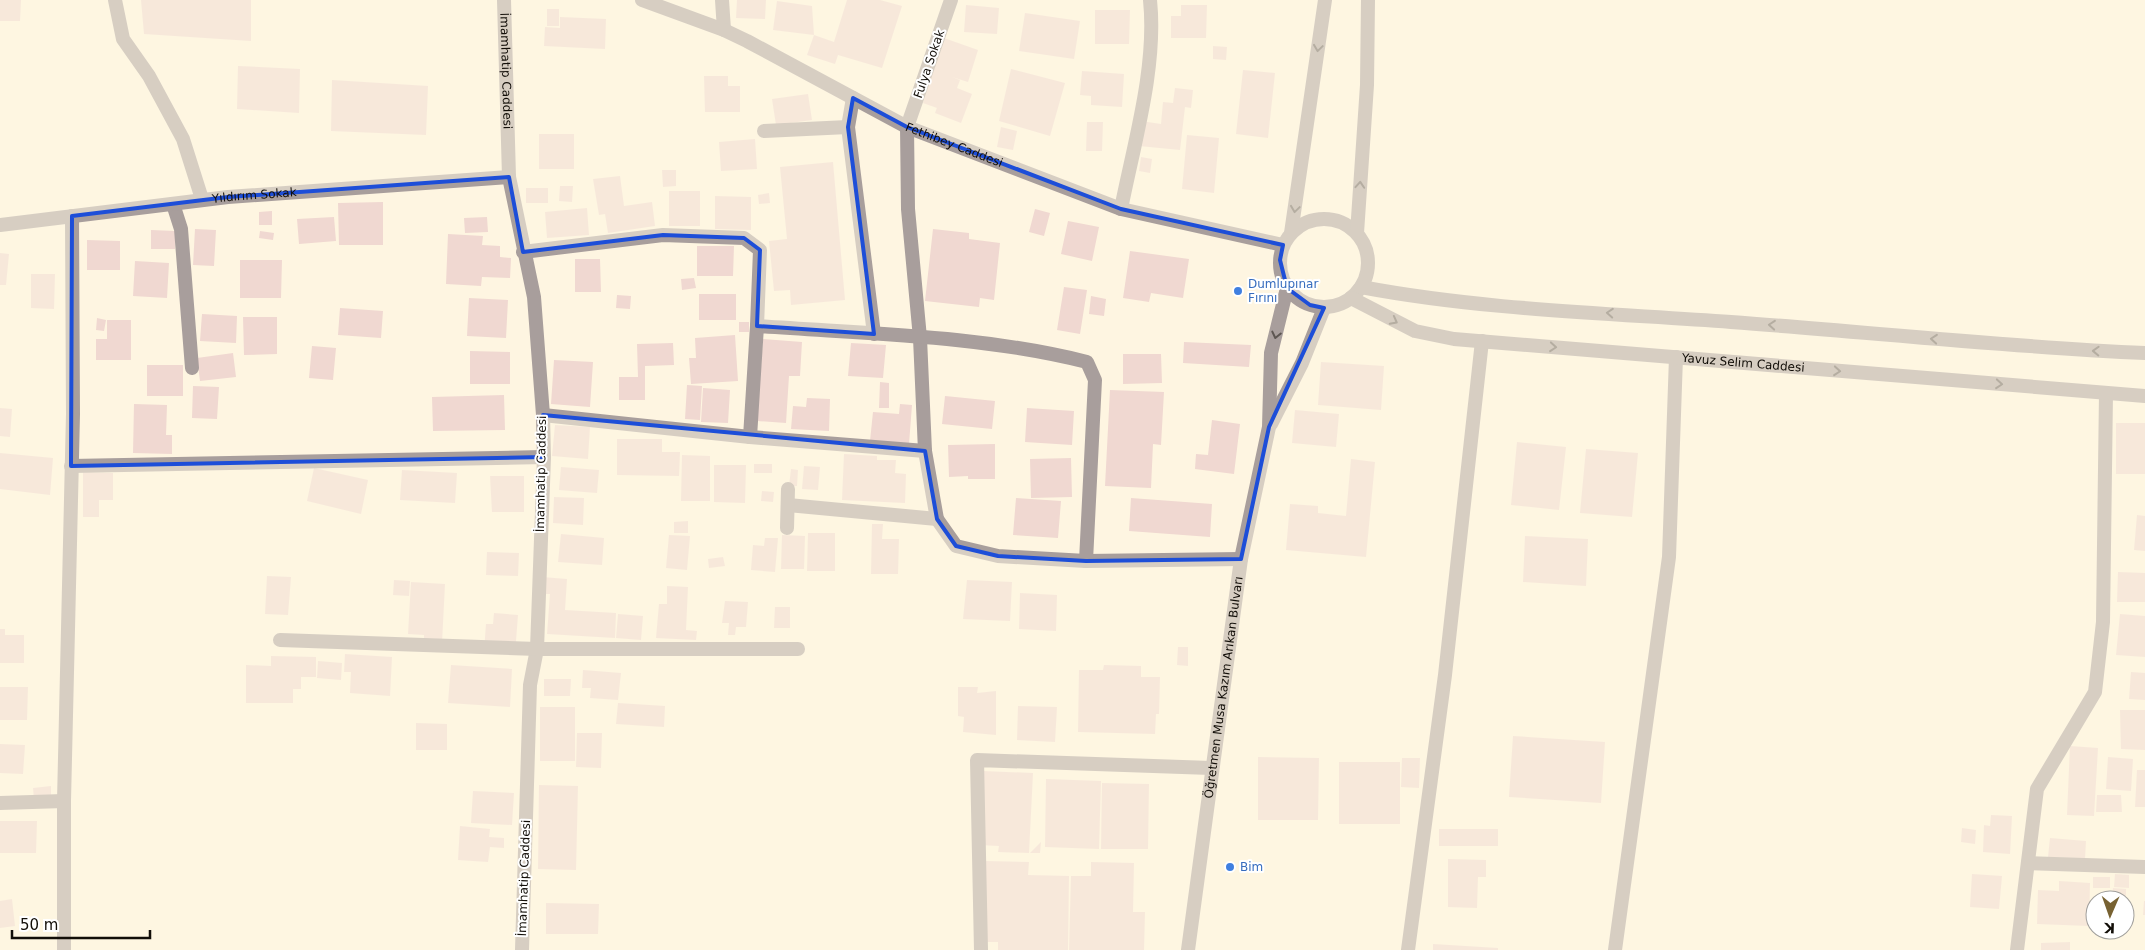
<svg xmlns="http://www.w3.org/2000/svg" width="2145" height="950" font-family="'DejaVu Sans',sans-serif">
	<rect width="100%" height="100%" fill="#fef5e1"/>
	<path fill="#f0d8d1" d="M0 0H21L20 21H0Z
		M141 0H251V41L144 34Z
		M737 0H766L765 19 736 18Z
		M847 0H880L902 6 882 68 838 55 835 64 807 55 814 35 834 42Z
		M777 1 812 6 814 35 773 30Z
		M966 5 999 8 997 34 964 32Z
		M1181 5H1207L1206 38H1171V16H1181Z
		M547 9H559V26H547Z
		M1095 10H1130L1129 44H1095Z
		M1025 13 1080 21 1074 59 1019 51Z
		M560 17 606 19 605 49 544 46 545 27 560 28Z
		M944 38 978 50 968 82 952 77 960 80 957 88 972 94 961 123 935 113 949 75 937 108 923 103Z
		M1213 46 1227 47 1226 60 1213 59Z
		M238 66 300 69 299 113 237 109Z
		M1011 69 1065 83 1050 136 999 121Z
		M1243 70 1275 73 1268 138 1236 134Z
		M1082 71 1124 74 1122 107 1091 105V96L1080 95Z
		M704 76H728V86H740V112H705Z
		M332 80 428 86 426 135 331 131Z
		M1175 88 1193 90 1191 108 1185 107 1180 150 1139 146 1141 121 1161 124 1163 102 1173 103Z
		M808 94 812 120 776 125 772 99Z
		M1087 122H1103L1102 151H1086Z
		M1001 127 1017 131 1013 150 997 147Z
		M539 134H574V169H539Z
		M1187 135 1219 138 1214 193 1182 189Z
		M755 139 757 169 721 171 719 142Z
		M1141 157 1152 159 1150 173 1139 171Z
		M833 162 845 300 791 305 790 290 774 291 769 241 787 239 780 167Z
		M662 170H676V186L663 187Z
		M620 176 624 206 652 202 655 226 608 233 605 214 599 215 593 179Z
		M560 186H573L572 202 559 201Z
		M526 188H548V203H526Z
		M669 191H700V226H669Z
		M769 193 770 203 759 204 758 195Z
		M715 196 751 197V230L715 229Z
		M383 202V245H339L338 203Z
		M587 208 589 235 547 238 545 212Z
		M1035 209 1050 213 1044 236 1029 232Z
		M272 211V225H259V212Z
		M334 217 336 241 299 244 297 219Z
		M487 217 488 232 465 233 464 218Z
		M1068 221 1099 227 1092 261 1061 254Z
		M195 229 216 230 214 266 193 265Z
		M933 229 969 233V239L1000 243 994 300 980 298 979 307 925 301Z
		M151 230 175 231V249H151Z
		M260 231 274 233 273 240 259 238Z
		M448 234 483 236 482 245 500 246V257L511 258 510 278 482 277 481 286 446 284Z
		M87 240 120 241V270H87Z
		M697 246H734L733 276H697Z
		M1130 251 1189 259 1183 298 1151 293 1149 302 1123 298Z
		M0 253 9 254 6 285H0Z
		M575 259H600L601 292H575Z
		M240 260H282L281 298H240Z
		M135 261 169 263 167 298 133 296Z
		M31 274H55L54 309 31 308Z
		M694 278 696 288 682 290 681 279Z
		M1064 287 1087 290 1080 334 1057 330Z
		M699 294H736V320H699Z
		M617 295 631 296 630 309 616 308Z
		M1091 296 1106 299 1104 316 1089 314Z
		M469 298 508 300 506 338 467 336Z
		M340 308 383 311 381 338 338 335Z
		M202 314 237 316 236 343 200 341Z
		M243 317H277V354L244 355Z
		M97 318 106 320 104 331 96 330Z
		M107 320H131V360H96V339H107Z
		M739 322H749V332H739Z
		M735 335 738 381 691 384 689 358H696L695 338Z
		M763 339 802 342 800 376H789L786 423 757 421Z
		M1184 342 1251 345 1249 367 1183 363Z
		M673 343 674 365 645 366V400H619V377H638L637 344Z
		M851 343 886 345 883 378 848 376Z
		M312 346 336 348 333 380 309 378Z
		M470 351 510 352V384H470Z
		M233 353 236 377 200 381 197 358Z
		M1123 354H1161L1162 383 1123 384Z
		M554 360 593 362 590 407 551 404Z
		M1321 362 1384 366 1381 410 1318 405Z
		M147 365H183V396H147Z
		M880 382 889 383V408H879Z
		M687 385 702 386 700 420 685 419Z
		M193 386 219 387 217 419 192 418Z
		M703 388 730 390 728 423 701 422Z
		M1110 390 1164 392 1161 445 1153 444 1151 488 1105 486Z
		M504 395 505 430 433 431 432 397Z
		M945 396 995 401 992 429 942 424Z
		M807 398 830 399 829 431 791 429 793 406 806 407Z
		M134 404 167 405 166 435H172V454L133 453Z
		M900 404 912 405 909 444 870 441 873 412 899 414Z
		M0 408 12 409 10 437 0 436Z
		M1027 408 1074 411 1072 445 1025 442Z
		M1295 410 1339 414 1336 447 1292 443Z
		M1212 420 1240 424 1234 474 1195 469 1196 454 1208 455Z
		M2116 423H2145V474H2116Z
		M555 425 590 427 588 459 552 456Z
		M617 439H662V452H680L679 476 617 475Z
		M1517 442 1566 447 1559 510 1511 505Z
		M995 444V479H968V476L949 477 948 445Z
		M1586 449 1638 453 1632 517 1580 513Z
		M0 453 53 458 50 495 0 489Z
		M844 454 877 456V460H896L895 473 906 474 905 503 842 500Z
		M682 455 710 456V501H681Z
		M1071 458 1072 497 1031 498 1030 459Z
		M1351 459 1375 462 1366 557 1286 550 1290 504 1318 506V513L1346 516Z
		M754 464H772V473H754Z
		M714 465H746L745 503 714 502Z
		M804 466 820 467 818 490 802 489Z
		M561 467 599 470 597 493 559 490Z
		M314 468 368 480 361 514 307 501Z
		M791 469 798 470 797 486H789Z
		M402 470 457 473 455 503 400 500Z
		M83 472 113 473V500H99V517H83Z
		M490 476H524V512H492Z
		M762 491 774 492 773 502 761 501Z
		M554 497 584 498 583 525 553 523Z
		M1016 498 1061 501 1058 538 1013 535Z
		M1131 498 1212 504 1210 537 1129 531Z
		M2137 515 2145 516V551L2134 550Z
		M688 521V533H674V522Z
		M872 524H883L882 539H899L898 574H871Z
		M808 533H835V571H807Z
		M561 534 604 538 602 565 558 562Z
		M669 535 690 536 687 570 666 568Z
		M782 535 805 536 804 569H781Z
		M1525 536 1588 539 1586 586 1523 582Z
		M765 538H778L775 572 751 570 753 545 764 546Z
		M487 552 519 553 518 576 486 575Z
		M723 557 725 566 709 568 708 559Z
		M2118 572 2145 573V602H2117Z
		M267 576 291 577 288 615 265 614Z
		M542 577 567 579 565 610 616 613 615 638 547 634 550 594H541Z
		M394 580 410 581 409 596 393 595Z
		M967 580 1012 582 1010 621 963 619Z
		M411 582 445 584 442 643 424 642V635L408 634Z
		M667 586 688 587 686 630 697 631 696 640 656 638 659 604H667Z
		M1020 593 1057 595 1056 631 1019 629Z
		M725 601 748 602 746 627H736L735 635H728L729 623H722Z
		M775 607H790V628H774Z
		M494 613 518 615 515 654 484 651 486 624H493Z
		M618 614 643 616 641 640 616 638Z
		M2120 614 2145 616V657L2116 655Z
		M0 629H5V635H24V663H0Z
		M1178 647H1188V666L1177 665Z
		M345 654 392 657 390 696 350 693 351 672H344Z
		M271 656 316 657V677H301V689H293V703H246V665L271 666Z
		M318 661 342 663 341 680 317 678Z
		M451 665 512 669 510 707 448 703Z
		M1104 665 1141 666V677H1160L1159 714H1156L1155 734 1078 732 1079 670H1103Z
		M583 670 621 673 618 700 590 698 591 688H582Z
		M2131 672 2145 673V700L2129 699Z
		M544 679H571L570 696H544Z
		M0 687H28L27 720H0Z
		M958 687H978L977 693 996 691V735L963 732 964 717 958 716Z
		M618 703 665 706 664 727 616 724Z
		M1018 706 1057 707 1055 742 1017 740Z
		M540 707H575V761H540Z
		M2120 710H2145V750L2121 749Z
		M416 723 447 724V750H416Z
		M577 733H602L601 768 576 767Z
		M1513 736 1605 742 1601 803 1509 797Z
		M0 744 25 745 23 774 0 773Z
		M2070 746 2098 748 2094 816 2067 815Z
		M1258 757 1319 758 1318 820H1258Z
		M2108 757 2133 759 2131 791 2106 789Z
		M1402 758H1420L1419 788 1401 787Z
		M1339 762H1400V824H1339Z
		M2137 770H2145V807H2135Z
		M983 771 1033 773 1029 853 998 852 999 846 979 845Z
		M1046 779 1101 781 1099 849 1045 847Z
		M1102 783 1149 784 1148 849H1101Z
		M539 785 578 786 576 870 538 869Z
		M51 786V798L34 799 33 788Z
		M473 791 514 793 512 825 471 823Z
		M2097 795H2121L2122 812H2096Z
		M1991 815 2012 816 2010 854 1983 852 1984 825 1990 826Z
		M0 821H37L36 853H0Z
		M460 826 490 829 489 837 504 838V848L490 847 488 862 458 860Z
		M1962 828 1976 830 1975 844 1961 842Z
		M1439 829H1498V846H1439Z
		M2050 838 2086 841 2085 859 2048 857Z
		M1041 842 1040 853H1030Z
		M1448 859 1486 860V877H1478L1477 908 1448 907Z
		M986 861 1029 862 1028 875 1069 876 1068 950H998V942H985Z
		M1091 862 1134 863 1133 912H1145L1144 950H1069L1071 876H1091Z
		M1972 874 2002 876 1999 909 1970 907Z
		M2115 874 2129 875V888L2114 887Z
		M2093 877H2110V888H2093Z
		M2059 881 2090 883 2089 926 2037 924 2038 890 2059 891Z
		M2113 888 2126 889V900H2112Z
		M12 899 15 926 0 928V901Z
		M2144 901H2145V915H2143Z
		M546 903 599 904 598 934H546Z
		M2070 942V950H2041V943Z
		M1433 944 1498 948V950H1433Z"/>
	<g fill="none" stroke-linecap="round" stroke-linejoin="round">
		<g stroke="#a89e9c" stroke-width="14">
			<path d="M115 0 123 39 149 76 183 139 202 199"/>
			<path id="s1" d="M504 0 509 177 534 297 543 415 544 457 537 649 530 685 522 950"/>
			<path d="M722 0 724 30"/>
			<path d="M951 0 907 127 908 209 920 338 925 451 937 519 956 546 998 556 1086 561 1241 559"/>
			<path d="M853 98 848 127 874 334"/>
			<path d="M764 131 848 127"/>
			<path d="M173 204 181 229 192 368"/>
			<path d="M1121 209C1134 143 1157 67 1150 0"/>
			<path id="s2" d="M0 225 228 197 509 177"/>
			<path d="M523 252 663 235 744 238 760 250 757 326"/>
			<path d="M543 415 750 437 925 451"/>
			<path d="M750 437 757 326C867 334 980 335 1087 362L1095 380 1086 561"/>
			<path d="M71 466 544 457"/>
			<path d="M788 505 937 519"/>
			<path d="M787 528 788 489"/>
			<path d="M280 640 537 649H798"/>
			<path d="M0 803 64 801"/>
			<path d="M2028 863 2145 867"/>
			<path d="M64 950V801L73 414 72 216"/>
			<path d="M981 950 977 760 1211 768"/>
			<path d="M1408 950 1445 675 1482 341"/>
			<path d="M1615 950 1669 557 1676 357"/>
			<path d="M2017 950 2037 789 2095 692 2103 622 2106 393"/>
		</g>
		<g stroke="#a89e9c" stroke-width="14">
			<path id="s3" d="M642 0 724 30 747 41 907 127 1121 209 1283 245"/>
			<circle cx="1324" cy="263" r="44"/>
			<path d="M1291 233 1325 0"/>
			<path d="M1357 233 1367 85 1368 0"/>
			<path d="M1361 287C1483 310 1608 313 1731 322 1869 332 2007 347 2145 353"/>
			<path id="s4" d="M1351 298 1415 331 1454 339 2145 396"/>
			<path d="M1271 424 1302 363 1324 308"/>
			<path id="s5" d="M1188 950 1241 559 1269 427 1271 353 1287 288"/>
		</g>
	</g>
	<defs><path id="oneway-chevron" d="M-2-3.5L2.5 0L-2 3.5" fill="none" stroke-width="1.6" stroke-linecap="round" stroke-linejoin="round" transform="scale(1.25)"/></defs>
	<g stroke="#5d5652">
		<use href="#oneway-chevron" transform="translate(1318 48) rotate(98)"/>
		<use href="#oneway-chevron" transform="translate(1360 185) rotate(-86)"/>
		<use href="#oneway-chevron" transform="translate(1295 209) rotate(98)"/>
		<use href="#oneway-chevron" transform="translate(1610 313) rotate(-176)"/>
		<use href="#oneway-chevron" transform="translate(1394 321) rotate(28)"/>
		<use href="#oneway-chevron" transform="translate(1772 325) rotate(-175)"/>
		<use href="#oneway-chevron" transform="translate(1276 335) rotate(103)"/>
		<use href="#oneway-chevron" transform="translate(1934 339) rotate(-175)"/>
		<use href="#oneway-chevron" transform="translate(1553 347) rotate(5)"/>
		<use href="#oneway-chevron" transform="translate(2096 351) rotate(-178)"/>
		<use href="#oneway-chevron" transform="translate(1837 371) rotate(5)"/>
		<use href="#oneway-chevron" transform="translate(1999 384) rotate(5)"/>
	</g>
	<path d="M0 0H2145V950H0ZM853 98 907 127 1121 209 1283 245 1280 260 1287 288 1310 305 1324 308 1269 427 1241 559 1086 561 998 556 956 546 937 519 925 451 543 415 544 457 71 466 72 216 228 197 509 177 523 252 663 235 744 238 760 250 757 326 874 334 848 127Z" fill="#fef5e1" fill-opacity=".55" fill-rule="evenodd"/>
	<path fill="none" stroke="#1d4ed8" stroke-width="4" stroke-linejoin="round" d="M853 98 907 127 1121 209 1283 245 1280 260 1287 288 1310 305 1324 308 1269 427 1241 559 1086 561 998 556 956 546 937 519 925 451 543 415 544 457 71 466 72 216 228 197 509 177 523 252 663 235 744 238 760 250 757 326 874 334 848 127Z"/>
	<g fill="#3f7fe0" stroke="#fff" stroke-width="2">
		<circle cx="1238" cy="291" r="5"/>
		<circle cx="1230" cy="867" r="5"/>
	</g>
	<g text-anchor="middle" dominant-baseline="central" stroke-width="4" stroke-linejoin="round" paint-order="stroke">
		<g font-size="12" fill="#120e08" stroke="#fff">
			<text transform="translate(929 64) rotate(-71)">Fulya Sokak</text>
			<text stroke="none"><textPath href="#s1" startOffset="71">İmamhatip Caddesi</textPath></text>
			<text stroke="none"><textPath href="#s3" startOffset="345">Fethibey Caddesi</textPath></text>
			<text stroke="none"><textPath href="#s2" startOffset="256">Yıldırım Sokak</textPath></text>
			<text stroke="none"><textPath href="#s4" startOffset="402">Yavuz Selim Caddesi</textPath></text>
			<text transform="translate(541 474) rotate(-89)">İmamhatip Caddesi</text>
			<text stroke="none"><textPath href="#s5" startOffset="265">Öğretmen Musa Kazım Arıkan Bulvarı</textPath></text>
			<text transform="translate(524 878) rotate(-88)">İmamhatip Caddesi</text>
		</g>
		<g font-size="12" fill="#366cbe" stroke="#fff" text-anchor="start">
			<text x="1248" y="284">Dumlupınar<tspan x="1248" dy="14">Fırını</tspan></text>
			<text x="1240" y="867">Bim</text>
		</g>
	</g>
	<g transform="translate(2110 915) rotate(182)"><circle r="24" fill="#ffffff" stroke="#a09f9c"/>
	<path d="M0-4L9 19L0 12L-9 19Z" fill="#786232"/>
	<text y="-8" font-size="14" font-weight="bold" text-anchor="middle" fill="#120e08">K</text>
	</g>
	<path d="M12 930v8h138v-8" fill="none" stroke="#120e08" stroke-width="2.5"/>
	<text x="20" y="930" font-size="15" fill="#120e08" stroke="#ffffff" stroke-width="4" paint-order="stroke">50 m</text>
</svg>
